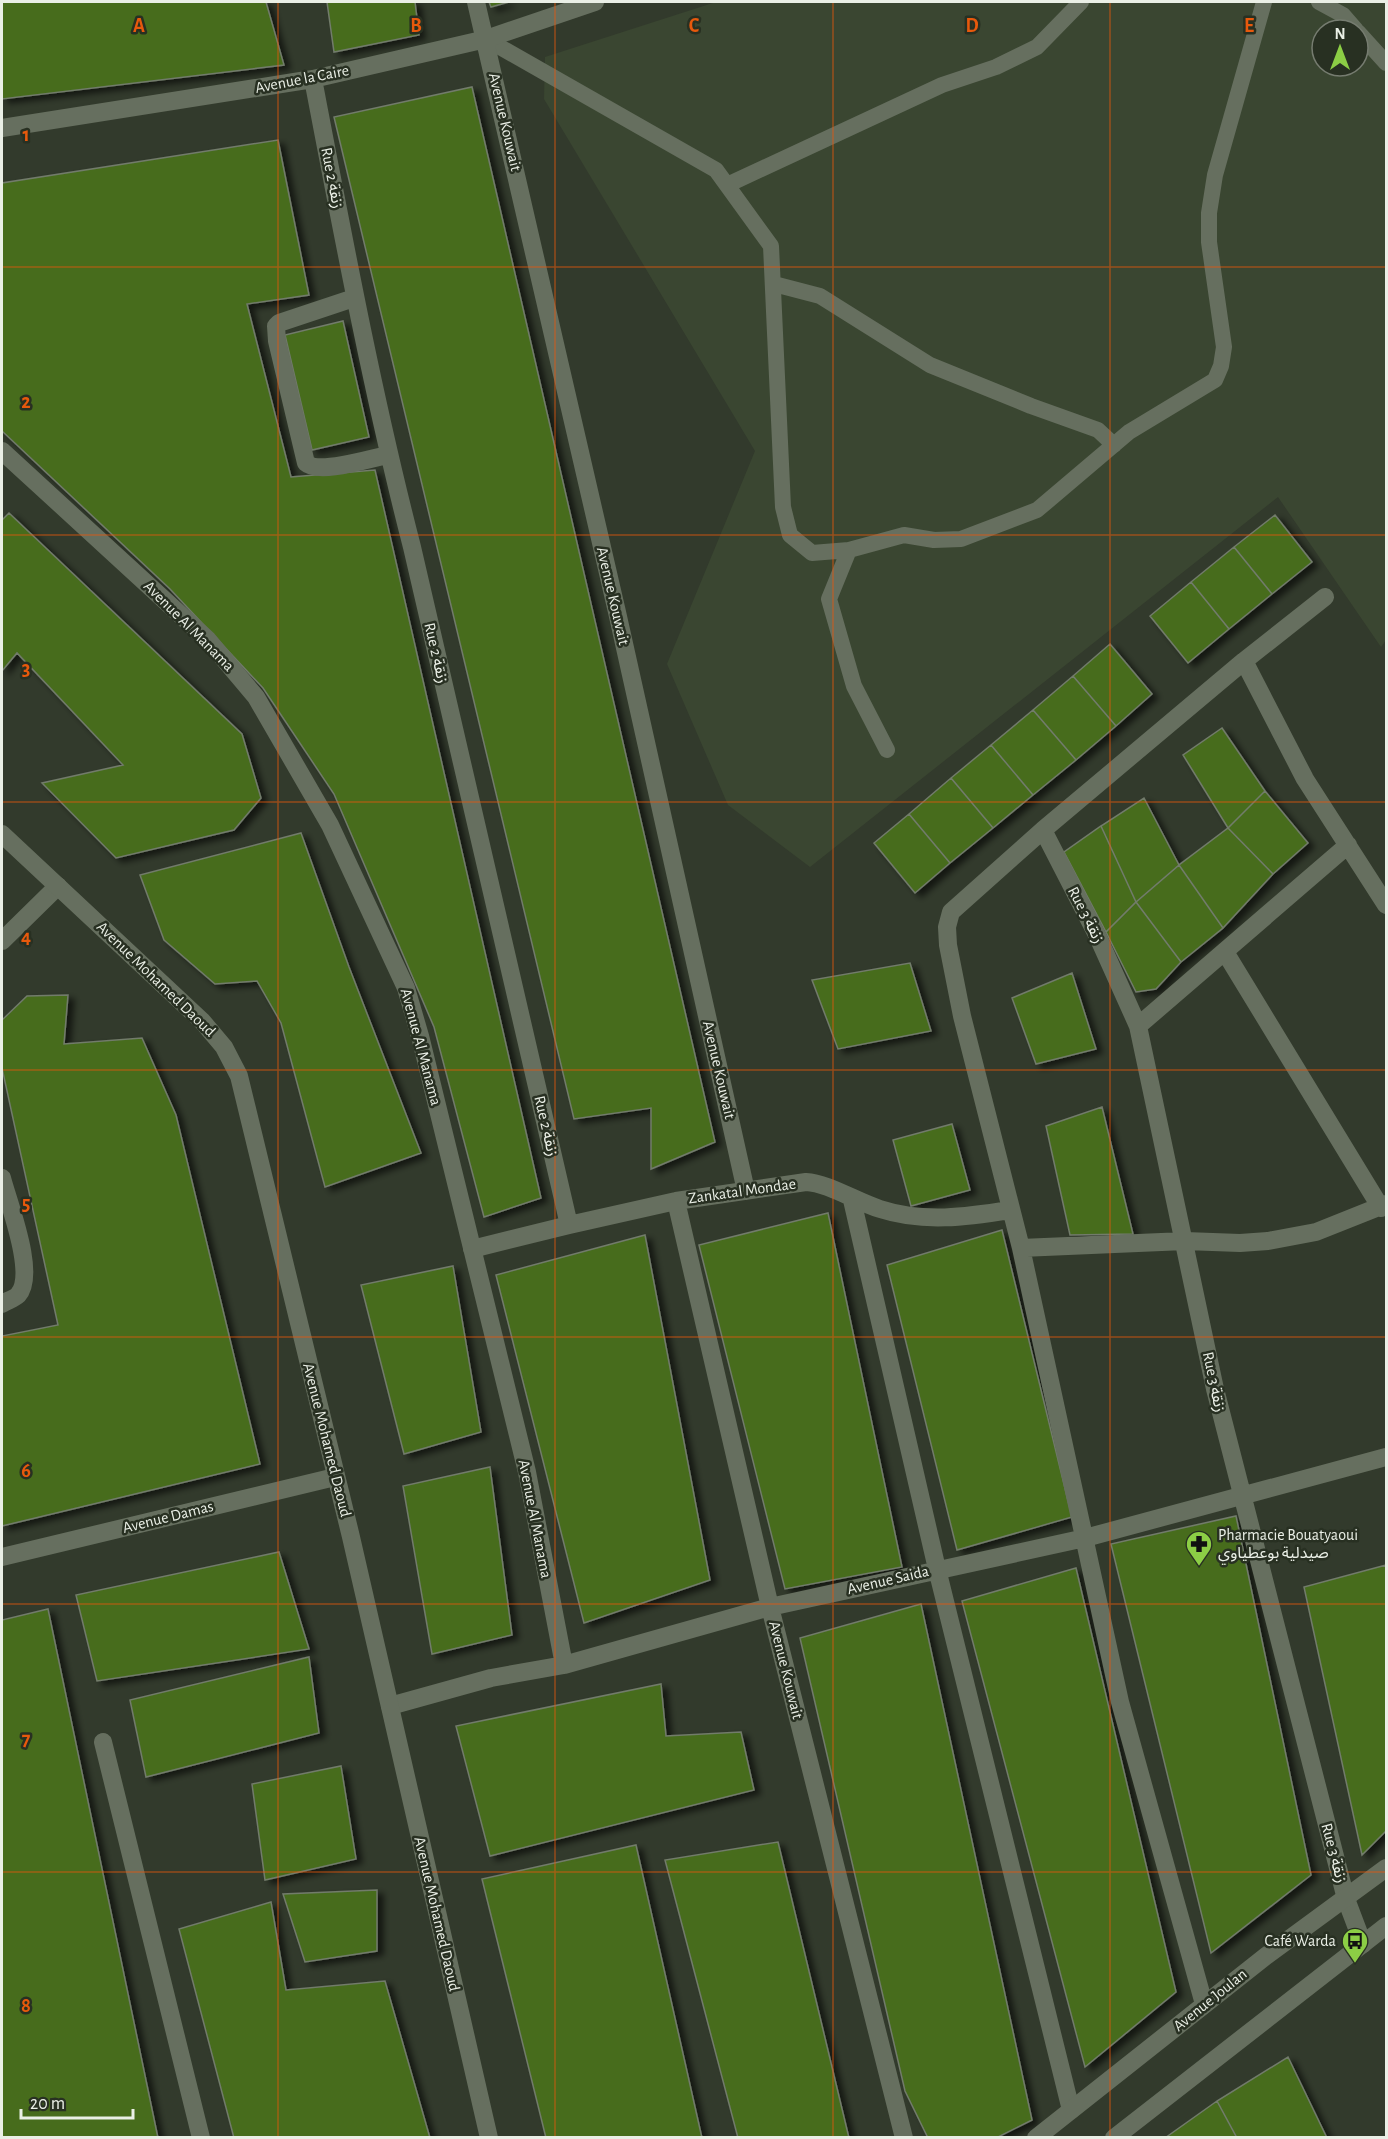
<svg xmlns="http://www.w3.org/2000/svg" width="1388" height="2139" font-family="'Alegreya Sans','Noto Sans Arabic',sans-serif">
	<defs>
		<filter id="shadow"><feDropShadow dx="6" dy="4" stdDeviation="3" flood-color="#0009"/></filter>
	</defs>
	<rect width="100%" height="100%" fill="#323a2c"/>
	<path fill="#3a4631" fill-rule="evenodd" d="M716 2H1386V640L1381 647 1278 497 810 867 728 805 667 664 755 451 544 99 545 57ZM1322 30H1358V66H1322Z"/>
	<path fill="#466c1e" stroke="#727b6b" stroke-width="1.5" filter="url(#shadow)" d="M2 2H266L284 65 2 99Z
		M327 2H415L419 35 334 52Z
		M489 2H509L491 7Z
		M472 87 715 1142 651 1169V1108L574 1119 334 117Z
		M278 140 309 295 247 304 291 477 375 470 541 1198 484 1217 434 1027 334 794 263 688 170 589 2 431V183Z
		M343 321 369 437 312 450 285 335Z
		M9 513 242 734 261 798 234 830 116 858 42 783 123 765 17 653 2 671V520Z
		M1275 515 1312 562 1272 594 1234 547Z
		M1234 547 1272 594 1229 629 1191 582Z
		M1191 582 1229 629 1188 663 1150 616Z
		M1110 644 1152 694 1116 726 1073 676Z
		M1073 676 1116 726 1076 760 1033 710Z
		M1033 710 1076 760 1033 795 991 745Z
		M1222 728 1265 791 1228 828 1183 755Z
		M991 745 1033 795 993 828 951 778Z
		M951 778 993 828 950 863 909 814Z
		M1265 791 1308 843 1273 874 1228 828Z
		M1144 798 1179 865 1136 902 1101 826Z
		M909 814 950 863 915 893 874 843Z
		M1101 826 1136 902 1106 932 1064 852Z
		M1228 828 1273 874 1223 928 1179 865Z
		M301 833 349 967 421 1153 325 1187 281 1023 257 981 215 984 164 940 140 875Z
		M1179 865 1223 928 1181 962 1136 902Z
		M1136 902 1181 962 1156 989 1136 992 1106 932Z
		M910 963 931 1031 838 1049 812 980Z
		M1072 973 1096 1049 1036 1064 1012 998Z
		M68 995 64 1044 142 1038 176 1115 260 1464 2 1526V1336L58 1325 2 1068V1020L27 996Z
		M1102 1107 1133 1234 1070 1235 1046 1126Z
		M952 1124 970 1190 911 1206 893 1140Z
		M828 1213 902 1567 785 1589 699 1245Z
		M1002 1230 1072 1517 957 1550 887 1265Z
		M645 1235 710 1580 584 1623 496 1275Z
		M453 1266 481 1432 404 1454 361 1285Z
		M490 1467 512 1635 432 1654 403 1486Z
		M1236 1516 1311 1875 1211 1953 1111 1544Z
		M279 1552 309 1649 97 1681 76 1595Z
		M1386 1565V1831L1362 1855 1304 1587Z
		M1076 1568 1176 1992 1085 2067 962 1601Z
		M921 1604 1032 2120 996 2138H928L905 2091 800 1638Z
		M48 1609 158 2138H2V1620Z
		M309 1657 319 1733 146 1777 130 1700Z
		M661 1684 666 1736 741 1732 754 1790 490 1856 456 1726Z
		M341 1766 356 1859 265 1880 252 1784Z
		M778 1842 849 2138H738L665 1860Z
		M636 1845 702 2138H546L482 1879Z
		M377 1890V1951L305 1962 283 1894Z
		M271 1902 286 1990 385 1981 430 2138H234L179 1929Z
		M1288 2057 1327 2138H1237L1217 2101Z
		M1217 2101 1237 2138H1165Z"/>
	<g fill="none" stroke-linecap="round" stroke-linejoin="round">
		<path stroke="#666f5f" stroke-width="16" d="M1319 2 1343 15 1356 30
			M1358 32 1386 63
			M486 39 716 170 771 246 783 507 790 535 812 553 849 550 904 535 934 540 961 539 1037 510 1129 432 1215 380 1221 366 1224 347 1209 242V213L1215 175 1264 2
			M727 185 942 85 996 67 1037 47 1081 2
			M774 284 820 296 930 365 1031 406 1098 430 1114 445
			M849 550 829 599 854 686 887 750"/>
		<path stroke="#666f5f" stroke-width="18" d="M476 2 617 612 746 1191
			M313 79C343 236 372 392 412 547L569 1225
			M2 128 313 79 486 39 595 2
			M354 298 279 323 276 326 277 341 306 463C319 475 371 458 388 455
			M2 451 208 640 256 697 330 825 406 988 420 1036 527 1472 564 1665
			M1244 661 1305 779 1386 905
			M1043 830 1098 937 1138 1026 1215 1389 1346 1899 1363 1944
			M2 941 58 886
			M1225 952 1381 1208
			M1138 1026 1348 845
			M2 1178C8 1202 37 1275 18 1295 14 1299 6 1301 2 1304
			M852 1200 937 1569 1071 2110
			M676 1201 770 1607 904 2138
			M1021 1248 1185 1241 1240 1243 1268 1241 1316 1232 1386 1204
			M472 1249 569 1225 676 1201 806 1182C828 1183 857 1202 880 1209 923 1223 967 1217 1010 1210
			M2 1557 335 1477
			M390 1706 491 1678 564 1665 770 1607 1085 1538 1386 1457
			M103 1742 201 2138
			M1204 2004 1120 1702 1021 1248 962 1016 948 945 947 927 951 912 1043 830 1244 661 1325 597"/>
		<path stroke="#666f5f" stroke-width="18" d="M2 834 202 1021 224 1047 239 1076 351 1537 489 2138
			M1036 2138 1266 1956 1386 1868
			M1114 2138 1386 1926"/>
	</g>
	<path fill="none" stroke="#e8590c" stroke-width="1.5" stroke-opacity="0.55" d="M278 2V2138M555 2V2138M833 2V2138M1110 2V2138M2 267H1386M2 535H1386M2 802H1386M2 1070H1386M2 1337H1386M2 1604H1386M2 1872H1386"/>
	<defs>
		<g id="pharmacy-pin" transform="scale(1.35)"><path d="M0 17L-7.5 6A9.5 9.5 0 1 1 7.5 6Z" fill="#8cce45" stroke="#283022"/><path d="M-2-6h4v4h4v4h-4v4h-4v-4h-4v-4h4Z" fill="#111"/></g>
		<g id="bus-pin" transform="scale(1.35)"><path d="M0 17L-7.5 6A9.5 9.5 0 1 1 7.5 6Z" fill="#8cce45" stroke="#283022"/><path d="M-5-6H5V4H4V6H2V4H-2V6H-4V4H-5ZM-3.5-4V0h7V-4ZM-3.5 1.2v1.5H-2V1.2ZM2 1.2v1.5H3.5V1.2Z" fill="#111"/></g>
	</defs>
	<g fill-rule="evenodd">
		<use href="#pharmacy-pin" x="1199" y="1544"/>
		<use href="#bus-pin" x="1355" y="1941"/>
	</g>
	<g text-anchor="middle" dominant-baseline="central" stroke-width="5" stroke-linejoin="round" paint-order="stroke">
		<g font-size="16" fill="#eaefe6" stroke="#283022">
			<text transform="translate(302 79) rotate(-11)">Avenue la Caire</text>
			<text transform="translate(505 122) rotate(77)">Avenue Kouwait</text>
			<text transform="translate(332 178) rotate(79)">Rue 2 زنقة</text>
			<text transform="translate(613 596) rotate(77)">Avenue Kouwait</text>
			<text transform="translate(189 626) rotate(45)">Avenue Al Manama</text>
			<text transform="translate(436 653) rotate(77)">Rue 2 زنقة</text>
			<text transform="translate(1086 915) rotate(63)">Rue 3 زنقة</text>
			<text transform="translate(156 979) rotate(44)">Avenue Mohamed Daoud</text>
			<text transform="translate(421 1047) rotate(75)">Avenue Al Manama</text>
			<text transform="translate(719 1070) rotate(77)">Avenue Kouwait</text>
			<text transform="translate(546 1126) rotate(77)">Rue 2 زنقة</text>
			<text transform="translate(742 1191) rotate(-8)">Zankatal Mondae</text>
			<text transform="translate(1214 1382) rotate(78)">Rue 3 زنقة</text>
			<text transform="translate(327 1440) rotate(76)">Avenue Mohamed Daoud</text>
			<text transform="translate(168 1517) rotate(-14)">Avenue Damas</text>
			<text transform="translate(535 1519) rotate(79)">Avenue Al Manama</text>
			<text transform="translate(888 1580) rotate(-13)">Avenue Saida</text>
			<text transform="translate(786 1670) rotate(76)">Avenue Kouwait</text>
			<text transform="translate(1334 1853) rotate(75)">Rue 3 زنقة</text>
			<text transform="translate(437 1914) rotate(77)">Avenue Mohamed Daoud</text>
			<text transform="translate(1210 2000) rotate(-39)">Avenue Joulan</text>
		</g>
		<g font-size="16" fill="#eaefe6" stroke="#283022" text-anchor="start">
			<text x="1218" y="1535">Pharmacie Bouatyaoui<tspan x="1218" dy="18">صيدلية بوعطياوي</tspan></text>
			<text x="1336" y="1941" text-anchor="end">Café Warda</text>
		</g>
	</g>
	<g font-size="20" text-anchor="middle" font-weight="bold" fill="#e8590c" stroke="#283022" stroke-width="5" stroke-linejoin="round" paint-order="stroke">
		<text x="139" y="32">A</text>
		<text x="416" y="32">B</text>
		<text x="694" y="32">C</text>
		<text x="972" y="32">D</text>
		<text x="1249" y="32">E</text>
		<text x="26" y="141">1</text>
		<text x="26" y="408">2</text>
		<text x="26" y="675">3</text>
		<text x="26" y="943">4</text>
		<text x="26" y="1210">5</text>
		<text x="26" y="1477">6</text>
		<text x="26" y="1745">7</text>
		<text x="26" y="2012">8</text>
	</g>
	<rect width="1388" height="2139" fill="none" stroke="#eaefe6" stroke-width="6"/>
	<g transform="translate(1340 48)"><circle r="28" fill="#283022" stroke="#767c70" stroke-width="1.5"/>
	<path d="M0-4.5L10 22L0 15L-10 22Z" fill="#8cce45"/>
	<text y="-9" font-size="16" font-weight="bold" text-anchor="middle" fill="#eaefe6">N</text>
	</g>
	<path d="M21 2109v9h112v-9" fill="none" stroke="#eaefe6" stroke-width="3"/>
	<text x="30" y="2109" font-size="18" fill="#eaefe6" stroke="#283022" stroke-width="4.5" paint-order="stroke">20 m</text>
</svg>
